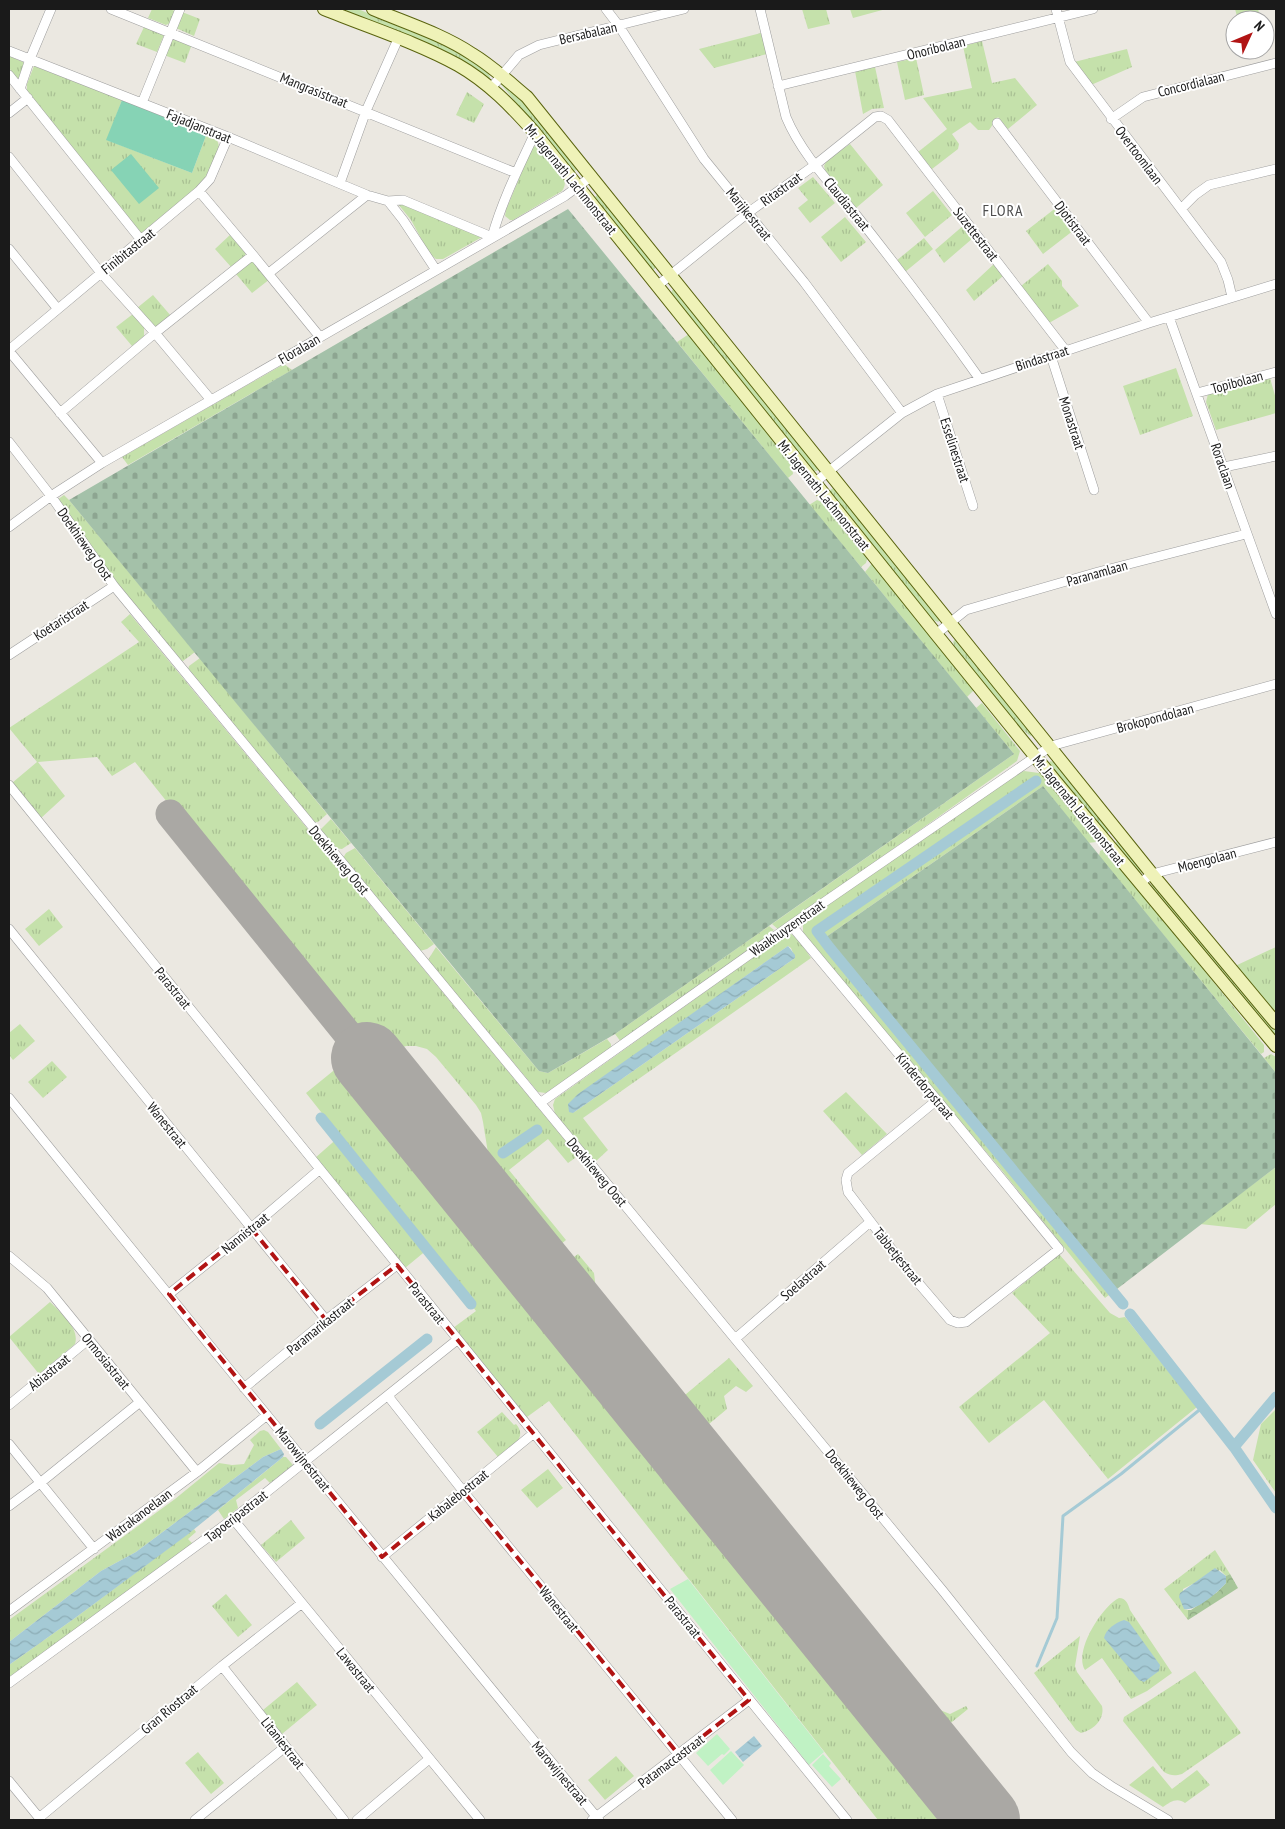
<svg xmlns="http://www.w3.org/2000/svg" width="1285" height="1829" font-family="'PT Sans Narrow',sans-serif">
	<defs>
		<pattern id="grass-tufts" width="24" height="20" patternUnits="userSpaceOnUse" patternTransform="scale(1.25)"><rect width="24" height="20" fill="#c5e1ab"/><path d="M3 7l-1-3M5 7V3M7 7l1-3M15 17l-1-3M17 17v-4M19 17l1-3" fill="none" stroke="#a9c093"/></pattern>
		<pattern id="forest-crowns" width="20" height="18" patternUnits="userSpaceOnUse" patternTransform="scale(1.25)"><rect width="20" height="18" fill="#a7c699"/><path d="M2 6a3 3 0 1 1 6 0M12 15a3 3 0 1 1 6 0" fill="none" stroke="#8faa83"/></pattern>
		<pattern id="cemetery-stones" width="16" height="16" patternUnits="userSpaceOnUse" patternTransform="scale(1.25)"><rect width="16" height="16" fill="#a4c1a9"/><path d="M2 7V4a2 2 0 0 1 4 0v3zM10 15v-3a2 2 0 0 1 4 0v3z" fill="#8da591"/></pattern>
		<pattern id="water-waves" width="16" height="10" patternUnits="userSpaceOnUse" patternTransform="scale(1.25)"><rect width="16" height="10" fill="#a5cad5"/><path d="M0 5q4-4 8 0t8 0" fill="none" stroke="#8dadb6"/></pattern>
	</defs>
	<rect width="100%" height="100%" fill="#ebe8e1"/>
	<path fill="url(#grass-tufts)" fill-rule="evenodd" d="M152 9H168L176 11 170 23 166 25 148 18Z
		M337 9H358L433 40 471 60 489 73 490 78 489 80Z
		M802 9H826L830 24 808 29Z
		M850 9H886L853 18Z
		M1235 9H1258L1260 16 1238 20Z
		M182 12 200 19 194 36 176 28Z
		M145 25 164 35 157 52 136 44Z
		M761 33 767 54 714 68 699 49Z
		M173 37 192 44 185 63 164 55Z
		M982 41 992 83 1015 78 1037 105 1008 129 998 117 989 130H978L970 122 952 134 959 144 958 149 932 169 918 152 947 129 923 98 972 88 963 46Z
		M1127 49 1132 67 1091 85 1074 62Z
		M9 56 23 62 25 64 20 79C9 75 9 66 9 56Z
		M916 58 924 95 905 100 897 62Z
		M34 66 122 100 107 140 192 173 207 133C214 136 218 139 219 147L209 172 200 185 140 234 27 91V84Z
		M875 67 884 108 872 109 863 114 855 71Z
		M500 83C532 103 554 139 577 168L574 173Z
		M467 92 484 104 474 123 456 115Z
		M850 144 883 185 856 208 826 173 824 166 827 160Z
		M536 146 539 148 563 177C566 182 565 187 562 191L513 220H510L505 216 506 210 532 147Z
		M813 177 835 203 810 223 798 208 808 200 798 188Z
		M933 191 952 215 925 237 906 213Z
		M598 194 655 265V268L653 270 594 198Z
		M405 203 482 237 443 259H436L429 253 411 220 398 204Z
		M1057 207 1074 230 1043 254 1026 231Z
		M845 217 866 242 841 262 821 237Z
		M964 225 973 238 944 263 935 250Z
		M231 234 246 251 245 257 232 268 215 249Z
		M924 238 933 249 905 272 896 261Z
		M252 261H254L270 279 252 293 236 274Z
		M994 264 1003 276 974 301 966 290Z
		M1048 264 1062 281V286L1079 306 1049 323 1021 286Z
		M672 290H674L818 468 817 471H812L671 295Z
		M153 295 171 316 156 327 153 326 137 308Z
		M133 314 144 327V336L132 346 116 327Z
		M689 334 792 465 793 474 788 478 677 342Z
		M284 364 292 370 128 465 122 457Z
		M1176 368 1193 416 1140 435 1123 386Z
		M1270 378 1276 399V413L1216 430 1206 402 1208 394Z
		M833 488 837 491 940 620 938 622 933 620 926 612 829 491Z
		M64 495 69 500 195 652 183 661 180 660 64 519 57 500Z
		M817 500 824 503 868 556 866 563 861 567 809 505Z
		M873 562 974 690 967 697 865 572Z
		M130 614 578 1156 568 1163 548 1139 509 1170 566 1240 548 1255 493 1184 483 1122 481 1113 476 1105 436 1057 427 1049 416 1046H406L385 1054 370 1042 219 853 212 858 135 762 112 776 97 757 38 762 65 796 40 819 12 783 37 762 9 728 139 642 121 622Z
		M956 638 1032 735 1031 736C1020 732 966 662 955 648L953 642Z
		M200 658 327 814 318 822H314L188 670 189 666Z
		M982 703 1020 751 1017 761 779 930 772 924 1014 754 976 708Z
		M1050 761 1054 762 1109 828 1108 833H1106L1049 764Z
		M1024 771 1039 773 1041 771 1097 838 1096 842 1088 843 1043 786 826 937 1117 1289 1105 1298 999 1167 803 935V924L806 920 1017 774Z
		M331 819 351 843 342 849 334 848 320 830Z
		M1117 841 1143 871 1142 873 1137 870 1115 844Z
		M355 848 434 944 427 949 420 951 343 858 346 853Z
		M1106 848 1264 1045V1052L1261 1054 1099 856 1100 851Z
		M1152 884H1154L1276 1029V1034H1274L1151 886Z
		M49 909 63 927 39 946 25 929Z
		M769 926 774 930 768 934 769 937 621 1042 615 1034Z
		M791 934 798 939 811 958 583 1118 608 1150 595 1162 555 1114 553 1105 555 1099 782 937ZM788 946 791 948 795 958 573 1113 607 1075Z
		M436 947 539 1071 548 1073 607 1039 611 1044V1048L546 1093 538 1092 428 960Z
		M1276 947V1013L1235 966Z
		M20 1024 35 1041 13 1060 9 1055V1033Z
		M1271 1054 1276 1057V1073L1264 1058Z
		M52 1061 67 1077 43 1098 28 1082Z
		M338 1067 946 1820H878L549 1401 527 1417 453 1328 476 1311 428 1249 405 1268 315 1158 340 1136 306 1093Z
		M846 1092 887 1134 862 1155 823 1111Z
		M1276 1167V1204L1246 1229 1200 1224Z
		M578 1254 594 1273 597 1298 591 1308 559 1268Z
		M1059 1254 1110 1313 1119 1318 1125 1317 1197 1407 1108 1479 1044 1400 989 1443 959 1407 1050 1333 1012 1293Z
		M50 1302C61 1313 80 1328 75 1344L39 1374 9 1337Z
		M729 1358 753 1386 746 1392 736 1386 724 1396 727 1409 697 1434 673 1405Z
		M1276 1409V1493L1253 1460 1261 1424Z
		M502 1412 514 1425 516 1424C529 1439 509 1448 498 1457L477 1432Z
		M264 1430 268 1432 281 1449 263 1457 136 1552 101 1571 9 1642V1620L175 1499 219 1463 232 1465 244 1464 254 1445 250 1440 260 1431Z
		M283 1457H286L293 1465 270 1483 265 1478 236 1500 238 1508 224 1519 218 1510Z
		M548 1469 563 1488 537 1508 521 1490Z
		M291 1520 305 1538 276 1562 261 1545Z
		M194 1529 196 1532 188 1539 193 1544 9 1678V1665L75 1618Z
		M1215 1550 1230 1574 1226 1576 1220 1570 1183 1589 1184 1609 1188 1610V1620L1164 1589Z
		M226 1594 252 1625 238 1637 212 1606Z
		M1119 1598C1126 1598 1128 1604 1130 1610L1172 1673 1147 1691 1131 1699 1102 1658 1085 1670C1073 1652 1102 1606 1119 1598Z
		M1080 1636 1075 1666 1077 1672 1102 1706C1105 1719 1094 1730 1081 1733L1076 1730 1034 1673Z
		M902 1662 924 1691 910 1701 888 1673Z
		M1195 1671 1241 1733 1182 1774C1175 1776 1171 1776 1164 1772L1123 1721 1124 1717Z
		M297 1682 317 1705 282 1734 263 1710Z
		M933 1700 940 1710 950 1714 966 1706 968 1709 947 1726 930 1724 920 1709Z
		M198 1752 224 1783 211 1794 185 1763Z
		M616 1756 634 1776 605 1800 588 1780Z
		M1153 1766 1172 1789 1197 1770 1210 1785 1185 1803C1177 1797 1170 1802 1163 1807L1129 1785Z"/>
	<path fill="url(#forest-crowns)" d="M1230 1574 1238 1588 1188 1620V1610H1191L1216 1593 1226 1583V1576Z"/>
	<path fill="url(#cemetery-stones)" d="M568 209 1014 754 615 1034 548 1073 539 1071 69 500Z
		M1043 786 1276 1073V1167L1117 1289 826 937Z"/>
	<path fill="#c0f2c4" d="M688 1579 824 1752 809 1765 670 1589Z
		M717 1734 730 1749 724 1755 722 1754 708 1766 696 1753Z
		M731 1751 744 1765 723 1785 710 1770Z
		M823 1754 831 1763 829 1766 841 1779 832 1787 812 1765Z"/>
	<path fill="#86d3b5" d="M122 100 207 133 192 173 106 140Z
		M131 154 159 188 139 204 111 170Z"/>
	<path fill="url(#water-waves)" d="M788 946 795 955V958L573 1113 569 1112 568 1104 578 1094Z
		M281 1449 284 1454 283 1457 187 1535 75 1618 9 1665V1642L101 1571 136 1552 263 1457Z
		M1215 1568 1226 1576V1583C1218 1592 1196 1612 1184 1609L1179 1597 1180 1593Z
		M1124 1620 1129 1622 1160 1665 1159 1671 1144 1682 1139 1680 1104 1638C1106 1629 1115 1623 1124 1620Z
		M754 1736 762 1746 743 1762 735 1752Z"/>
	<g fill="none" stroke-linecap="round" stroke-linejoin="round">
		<path stroke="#a5cad5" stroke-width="3" d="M1037 1666 1057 1618 1063 1516 1121 1474 1203 1407"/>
		<path stroke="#a5cad5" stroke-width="11" d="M1036 781 817 931 829 947 1123 1304
			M321 1118 471 1304
			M503 1153 537 1130
			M1130 1314 1234 1447 1276 1508
			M320 1424 427 1339
			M1234 1447 1276 1397"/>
		<path stroke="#aaa8a4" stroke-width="29" d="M170 814 367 1058"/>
		<path stroke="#aaa8a4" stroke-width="72" d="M367 1058 984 1820"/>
		<g stroke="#9e9e9e" stroke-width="10">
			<path id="minor" d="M111 9 516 173
				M606 9 619 26 704 159 804 282 902 413
				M760 9 786 117C802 155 832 185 857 216 899 269 940 323 979 378
				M1056 9 1070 62 1221 262 1228 280 1232 297
				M9 51 228 137 367 195 388 201 403 220 436 270
				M9 75 141 240
				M778 86 1093 9
				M491 88 519 55 539 45 684 9
				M20 89 30 59 51 9
				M142 103 180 9
				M9 113 28 98
				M1111 119 1143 97 1276 63
				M997 123 1149 323
				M9 157 101 273 155 333 211 400
				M340 183 366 111 398 39
				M199 191 253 255 320 337
				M388 201 403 200 492 237C502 201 519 167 535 133
				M1181 209 1195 195 1209 185 1276 169
				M9 249 57 308
				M269 273 367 195
				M657 286 749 212 815 165 875 117 881 116 888 120 1066 351
				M1169 317 1276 614
				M9 350 199 191 210 179 228 137
				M9 351 102 463
				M1051 356 1094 490
				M1197 393 1276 372
				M937 394 973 506
				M60 413 155 333 253 255
				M9 442 51 496 114 586 943 1591 1071 1752 1092 1773 1111 1786 1168 1820
				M1224 467 1276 456
				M814 483 902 413 937 394 1149 323 1276 284
				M9 527 51 496 102 463 565 196 592 176
				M936 634 966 610 1098 572 1246 534
				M9 655 114 586
				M9 785 847 1820
				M1140 883 1152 874 1276 842
				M791 925 937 1100 1059 1249 966 1322 958 1323 950 1320 909 1272 848 1192 846 1180 848 1173 937 1100
				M9 929 326 1320
				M9 1098C204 1340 402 1580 599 1820
				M540 1103 791 925 1051 746 1276 684
				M9 1256 47 1288 197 1472
				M169 1294 251 1228 319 1170
				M735 1339 870 1222
				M244 1388 326 1320 397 1265
				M388 1396 463 1491 732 1820
				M9 1405 88 1340
				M9 1444 94 1549
				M9 1506 40 1483 140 1402
				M233 1519 480 1820
				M382 1557 534 1433
				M9 1611 197 1472 267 1415
				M222 1666 344 1820
				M9 1683 233 1519 457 1340
				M9 1781 41 1820
				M39 1818 222 1666 302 1603
				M195 1820 285 1747
				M357 1820 429 1759
				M592 1820 749 1700"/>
		</g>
		<g stroke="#5a640f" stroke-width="14">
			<path id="secondary" d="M324 9C368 27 416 42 458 65 488 82 512 107 535 133L936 634 1056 782 1276 1046
				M373 9C406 23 442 34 472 54 492 66 509 82 527 97L1152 874 1276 1023"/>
		</g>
		<use href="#minor" stroke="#fff" stroke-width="9"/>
		<use href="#secondary" stroke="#eff2b8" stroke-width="12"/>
	</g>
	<path fill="none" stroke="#b11414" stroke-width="4" stroke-dasharray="10 6" stroke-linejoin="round" d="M251 1228 326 1320 397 1265 749 1700 679 1755 463 1491 382 1557 169 1294Z"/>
	<g text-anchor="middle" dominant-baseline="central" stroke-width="4" stroke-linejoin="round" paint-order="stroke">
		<g font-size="14" fill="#1a1a1a" stroke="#fff">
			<text transform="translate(588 33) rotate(-13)">Bersabalaan</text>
			<text transform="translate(936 48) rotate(-14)">Onoribolaan</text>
			<text transform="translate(1191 84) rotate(-14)">Concordialaan</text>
			<text transform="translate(314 90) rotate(22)">Mangrasistraat</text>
			<text transform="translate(199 126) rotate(22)">Fajadjanstraat</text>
			<text transform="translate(1139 155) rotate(53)">Overtoomlaan</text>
			<text transform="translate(571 179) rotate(51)">Mr. Jagernath Lachmonstraat</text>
			<text transform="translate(781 189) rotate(-36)">Ritastraat</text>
			<text transform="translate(847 204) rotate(51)">Claudiastraat</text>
			<text transform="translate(749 214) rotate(51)">Marijkestraat</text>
			<text transform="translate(1073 223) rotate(53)">Djotistraat</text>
			<text transform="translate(976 234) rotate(52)">Suzettestraat</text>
			<text transform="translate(128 251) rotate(-39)">Finibitastraat</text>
			<text transform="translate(299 349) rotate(-30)">Floralaan</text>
			<text transform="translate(1042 358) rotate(-18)">Bindastraat</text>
			<text transform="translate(1237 382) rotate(-15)">Topibolaan</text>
			<text transform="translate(1072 423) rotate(72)">Monastraat</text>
			<text transform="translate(955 450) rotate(72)">Esselinestraat</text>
			<text transform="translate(1223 466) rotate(71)">Roraclaan</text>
			<text transform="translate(824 495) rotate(51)">Mr. Jagernath Lachmonstraat</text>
			<text transform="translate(85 544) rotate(55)">Doekhieweg Oost</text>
			<text transform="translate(1097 573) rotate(-16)">Paranamlaan</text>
			<text transform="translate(61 620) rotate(-33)">Koetaristraat</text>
			<text transform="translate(1155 718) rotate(-15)">Brokopondolaan</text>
			<text transform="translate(1079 810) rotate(51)">Mr. Jagernath Lachmonstraat</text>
			<text transform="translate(339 860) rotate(50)">Doekhieweg Oost</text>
			<text transform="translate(1207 860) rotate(-15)">Moengolaan</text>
			<text transform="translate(787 928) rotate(-35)">Waakhuyzenstraat</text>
			<text transform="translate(173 988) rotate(51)">Parastraat</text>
			<text transform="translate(925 1086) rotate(50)">Kinderdorpstraat</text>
			<text transform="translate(167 1125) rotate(51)">Wanestraat</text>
			<text transform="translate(597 1172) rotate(50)">Doekhieweg Oost</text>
			<text transform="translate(245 1233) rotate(-39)">Nannistraat</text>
			<text transform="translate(898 1256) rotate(51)">Tabbetjestraat</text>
			<text transform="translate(803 1280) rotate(-41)">Soelastraat</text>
			<text transform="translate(427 1303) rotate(51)">Parastraat</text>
			<text transform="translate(320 1326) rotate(-39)">Paramarikastraat</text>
			<text transform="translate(106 1361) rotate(51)">Ormosiastraat</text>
			<text transform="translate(49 1372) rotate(-39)">Abiastraat</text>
			<text transform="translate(303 1459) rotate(51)">Marowijnestraat</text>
			<text transform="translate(855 1484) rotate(51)">Doekhieweg Oost</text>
			<text transform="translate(458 1495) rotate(-39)">Kabalebostraat</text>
			<text transform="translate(139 1515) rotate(-37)">Watrakanoelaan</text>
			<text transform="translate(236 1516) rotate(-38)">Tapoeripastraat</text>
			<text transform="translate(559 1609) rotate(51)">Wanestraat</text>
			<text transform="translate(683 1617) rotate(51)">Parastraat</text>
			<text transform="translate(356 1670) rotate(51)">Lawastraat</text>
			<text transform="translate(169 1709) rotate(-40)">Gran Riostraat</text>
			<text transform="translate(283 1743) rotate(52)">Litaniestraat</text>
			<text transform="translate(671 1761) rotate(-37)">Patamaccastraat</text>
			<text transform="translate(560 1773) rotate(50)">Marowijnestraat</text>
		</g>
		<g font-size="16" letter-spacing="1" fill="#4d4d4d" stroke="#fff">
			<text x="1003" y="210">FLORA</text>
		</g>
	</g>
	<rect width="1285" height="1829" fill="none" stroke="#1a1a1a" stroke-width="20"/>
	<g transform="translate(1250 35) rotate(46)"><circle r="24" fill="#ffffff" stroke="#a3a3a3"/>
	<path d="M0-4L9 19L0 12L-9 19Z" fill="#b11414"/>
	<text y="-8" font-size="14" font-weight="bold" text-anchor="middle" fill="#1a1a1a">N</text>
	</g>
</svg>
